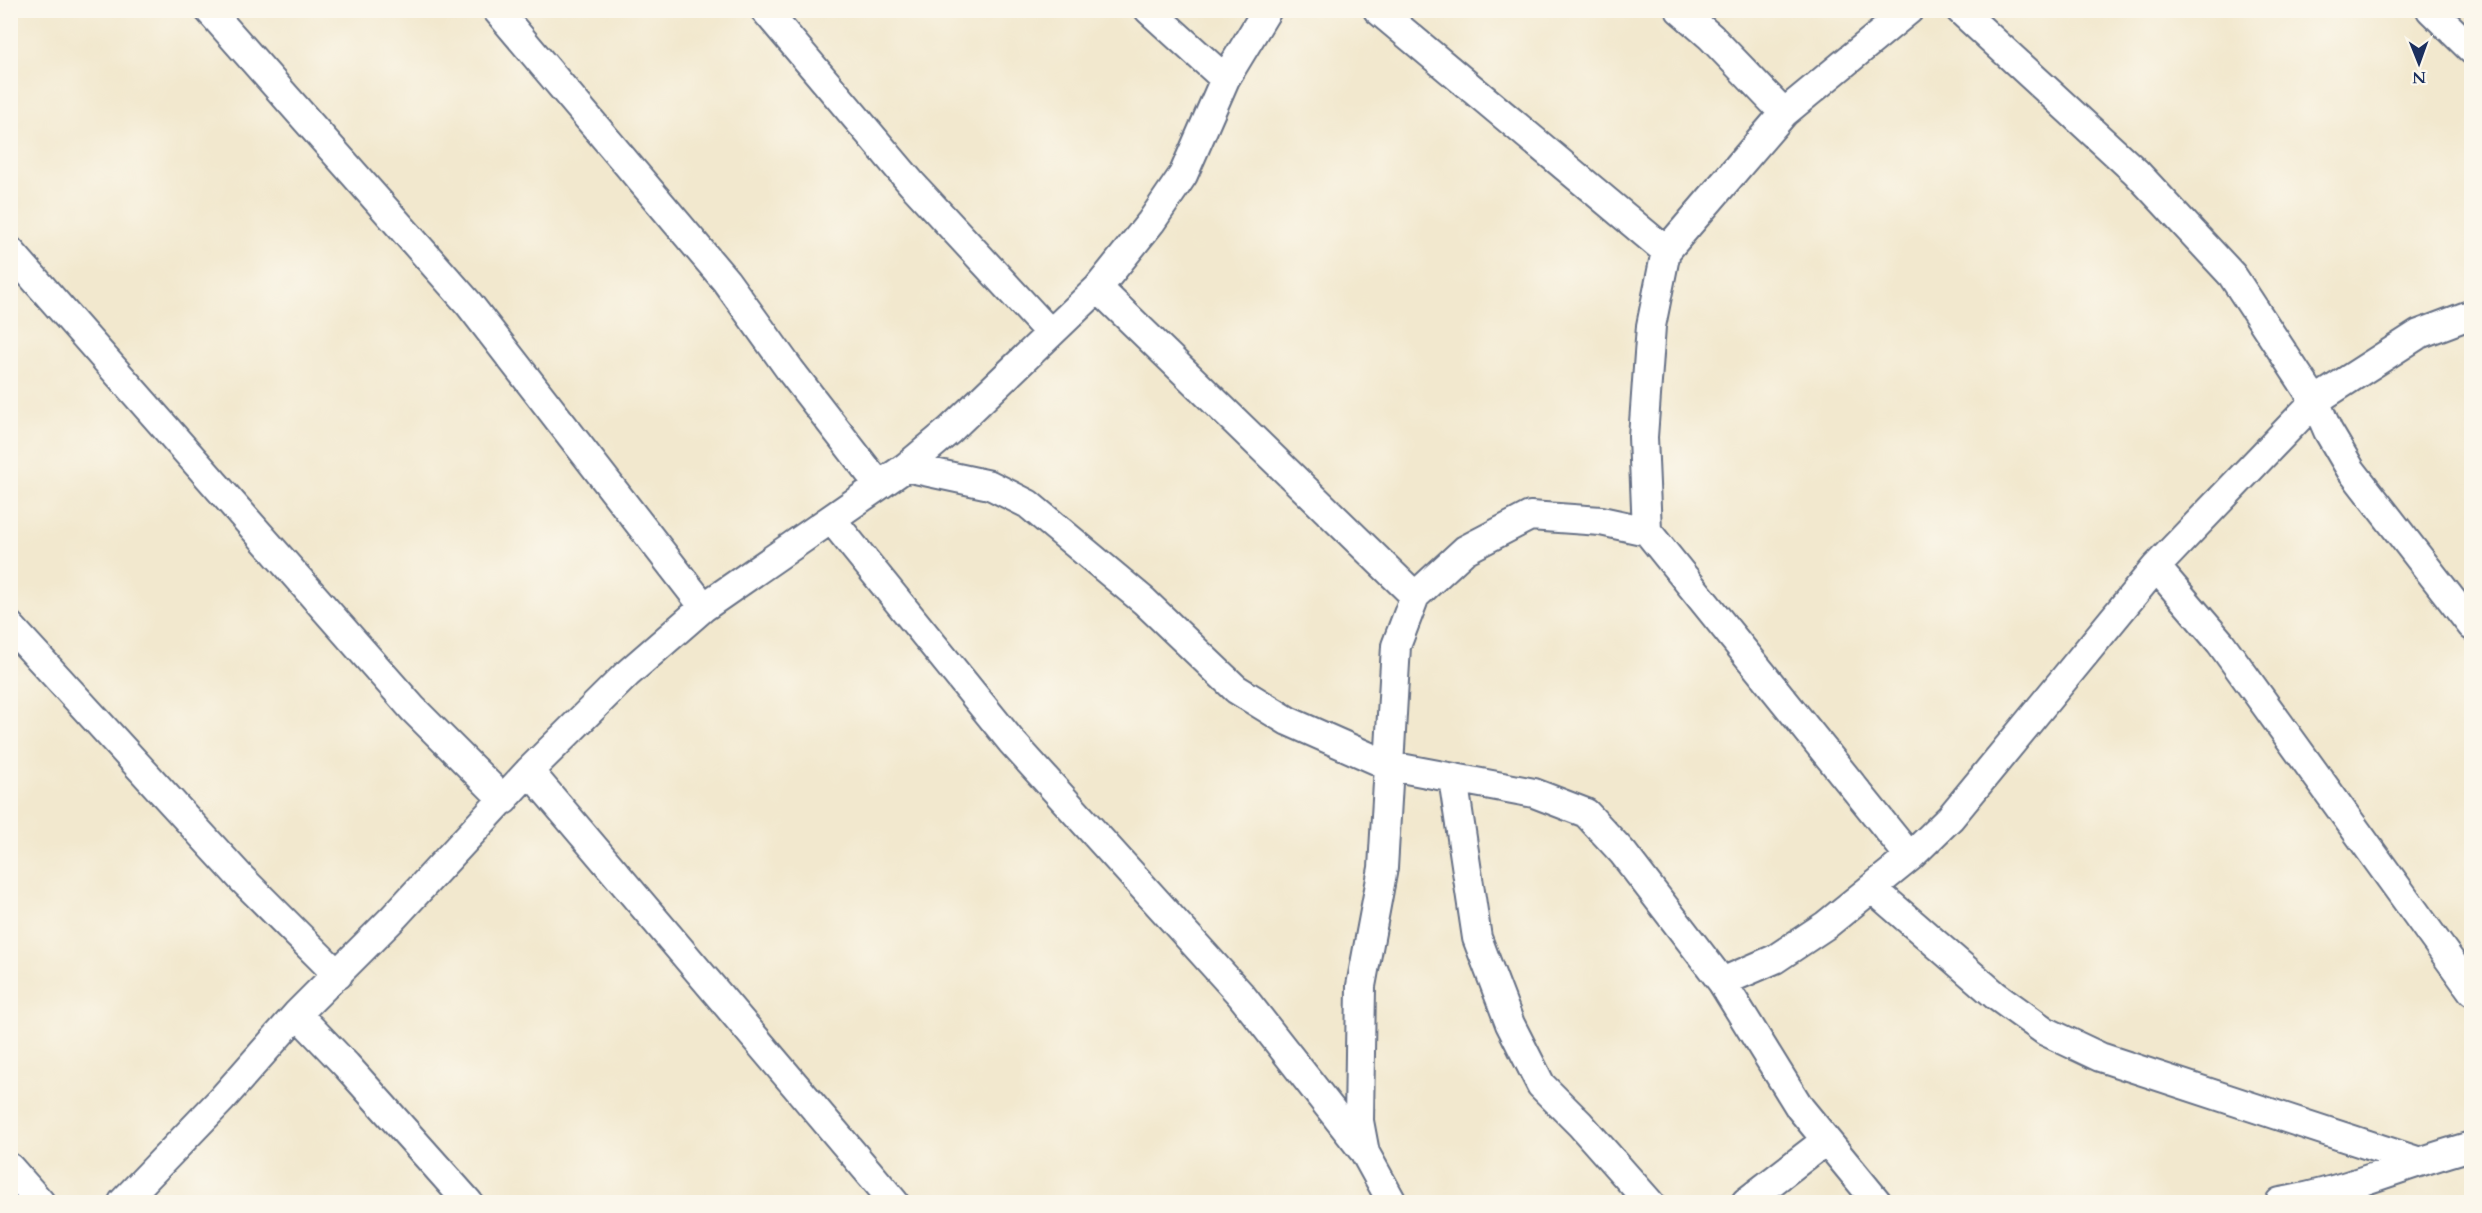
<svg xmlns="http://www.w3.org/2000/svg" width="2482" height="1213" font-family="Cardo,serif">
	<rect width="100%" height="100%" fill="#fbf7ec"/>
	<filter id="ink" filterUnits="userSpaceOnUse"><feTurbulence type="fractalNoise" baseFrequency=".0167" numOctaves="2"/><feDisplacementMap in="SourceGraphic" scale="12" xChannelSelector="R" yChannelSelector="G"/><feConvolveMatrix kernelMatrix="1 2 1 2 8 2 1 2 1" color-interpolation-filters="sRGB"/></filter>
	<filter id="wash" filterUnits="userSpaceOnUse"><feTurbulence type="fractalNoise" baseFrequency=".008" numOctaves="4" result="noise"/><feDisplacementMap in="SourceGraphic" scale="24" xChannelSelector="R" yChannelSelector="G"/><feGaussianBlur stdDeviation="1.35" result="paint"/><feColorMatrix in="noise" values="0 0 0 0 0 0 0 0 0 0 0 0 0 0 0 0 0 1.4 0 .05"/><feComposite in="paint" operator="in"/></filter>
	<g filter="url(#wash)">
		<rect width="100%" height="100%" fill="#f2e8ce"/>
	</g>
	<g filter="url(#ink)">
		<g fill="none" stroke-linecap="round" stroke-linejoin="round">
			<g stroke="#667085" stroke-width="32">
				<path id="street" d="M209 10 469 304 704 607
					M497 10 726 281 790 370 879 485
					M765 10 912 184 1050 333
					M1149 10 1225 79
					M1378 10 1666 251
					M1680 10 1711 37 1784 113
					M1909 10 1784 113 1666 251 1651 326 1643 437 1647 531 1910 857
					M1960 10 2136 172 2232 275 2315 401 2328 431 2351 470 2472 626
					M2431 10 2472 50
					M10 251 413 709 504 800
					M1098 288 1415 596
					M906 467 990 485 1028 504 1144 601 1236 689 1288 721 1390 766 1534 793 1586 813 1623 853 1722 982 1775 959 1826 925 1910 857 1950 818 2156 567 2315 401 2419 334 2472 314
					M832 520 1011 741 1241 995 1362 1149
					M2156 567 2220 642 2472 991
					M10 626 242 879 338 975
					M529 771 894 1202
					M1453 778 1477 938 1510 1024 1541 1085 1580 1124 1649 1202
					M1873 889 1995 995 2045 1031 2100 1057 2417 1161
					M1722 982 1800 1108 1877 1202
					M297 1014 346 1065 468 1202
					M10 1168 40 1202
					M123 1202 222 1099 297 1014 392 919 529 771 627 674 704 607 906 467 950 430 1098 288 1151 222 1183 175 1225 79 1267 10
					M1392 1202 1365 1153 1359 1121 1361 986 1383 868 1396 646 1415 596 1465 550 1530 516 1601 521 1647 531
					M1746 1202 1825 1141
					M2280 1202C2345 1192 2407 1163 2472 1146"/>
			</g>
			<use href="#street" stroke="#fff" stroke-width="28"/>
		</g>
	</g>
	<rect width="2482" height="1213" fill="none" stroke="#fbf7ec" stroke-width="36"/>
	<g transform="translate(2419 63) rotate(179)" stroke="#fbf7ec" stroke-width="4.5" paint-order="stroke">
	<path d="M0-4.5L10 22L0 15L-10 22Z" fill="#1b2f5e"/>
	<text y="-9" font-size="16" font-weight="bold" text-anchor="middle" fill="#1b2f5e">N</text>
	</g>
</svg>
